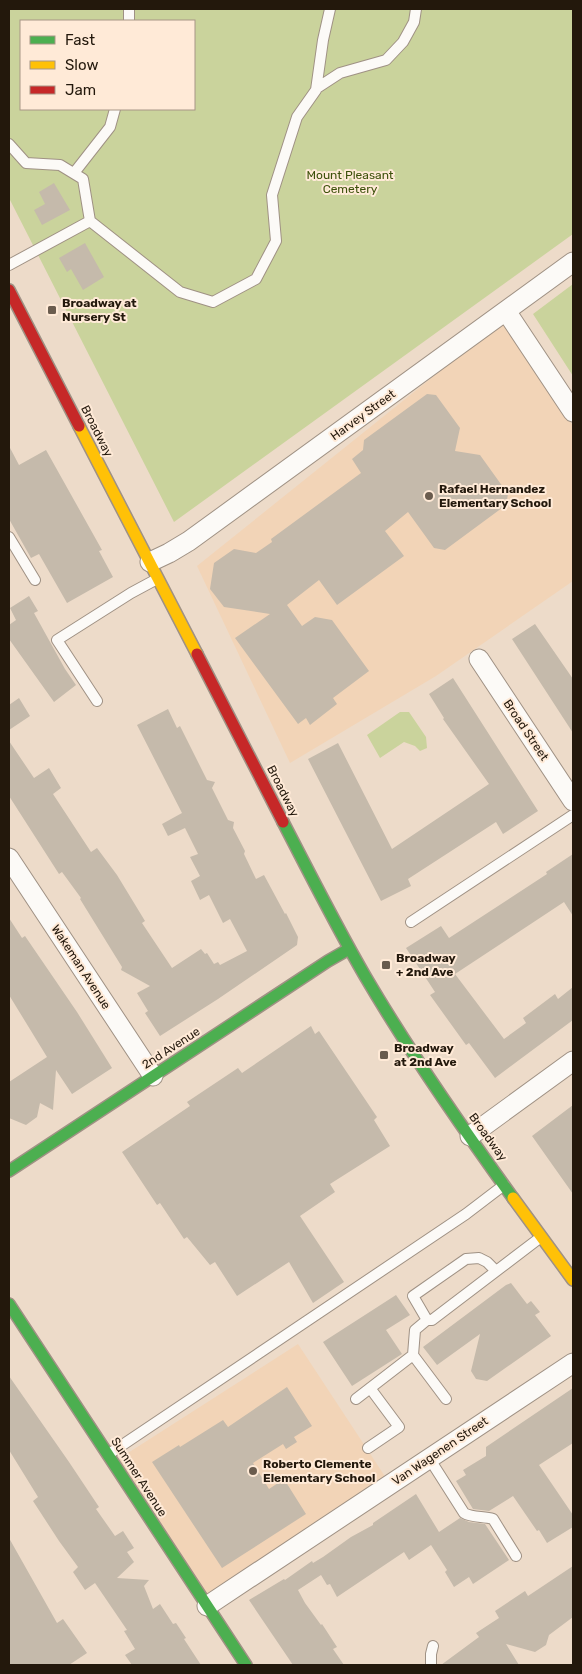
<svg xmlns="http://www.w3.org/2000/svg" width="582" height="1674" font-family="Rubik,sans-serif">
	<rect width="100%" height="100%" fill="#eddbc9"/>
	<path fill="#f2d4b7" d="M505 319 573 426V581L436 676 290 763 197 566Z
		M298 1344 388 1481 208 1601 117 1460Z"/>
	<path fill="#cad39c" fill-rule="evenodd" d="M9 9H573V234L174 522 9 198ZM21 21H194V109H21Z
		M573 284V376L533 314Z
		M400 712H409L426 737 427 748 420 751 415 746 404 742 380 758 367 735Z"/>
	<path fill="#c5baab" d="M54 183 70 210 42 225 34 210 45 204 39 192Z
		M85 243 104 277 83 290 71 269 67 272 59 258Z
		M427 394 436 395 460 428 455 451 480 455 508 494 506 505 445 550 434 548 408 512 385 531 404 556 337 605 319 580 287 605 302 626 315 617 332 620 369 671 333 698 337 704 310 725 306 718 298 724 235 638 270 614 224 607 210 589 214 563 234 549 256 553 272 542 271 539 361 473 352 459 363 450 364 440Z
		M9 446 19 465 46 450 102 550 99 551 113 577 67 603 39 554 31 558 9 519Z
		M29 596 38 611 34 613 65 669 76 685 54 702 9 639V625L16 620 10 608Z
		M535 624 573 679V733L512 639Z
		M453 678 538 811 503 834 496 822 408 879 411 886 381 901 308 759 338 743 392 849 489 784 443 719 444 718 429 694Z
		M19 698 30 716 9 730V705Z
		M168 709 177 728 180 726 207 780 215 782 212 788 228 820 234 822 233 828 245 851 244 854 256 879 264 875 285 914 286 913 298 937 297 945 218 999 160 1036 145 1013 148 1011 137 993 150 986 121 970 122 967 80 899 81 898 62 872 59 874 9 796V741L34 778 49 768 61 788 53 794 91 852 97 848 117 875 145 921 142 923 172 968 201 949 205 954 207 953 214 964 218 962 220 965 247 951 230 919 223 923 209 895 200 900 191 881 200 876 190 857 198 854 185 828 168 836 162 824 182 813 137 725Z
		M573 854V916L564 902 455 974 504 1039 526 1023 523 1018 555 994 558 999 573 987V1020L495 1078 469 1043 466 1045 430 995 435 992 406 948 441 926 449 938 547 874 546 872Z
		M9 918 22 938 25 936 77 1012 112 1068 72 1094 56 1070 53 1110 40 1103 37 1117 26 1125 9 1118V1082L47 1057 9 995Z
		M311 1026 315 1034 319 1031 377 1117 374 1120 390 1146 330 1184 335 1192 300 1216 344 1282 313 1303 289 1262 237 1296 215 1262 210 1265 187 1237 184 1239 160 1203 157 1205 122 1152 190 1106 187 1102 238 1068 242 1073Z
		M573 1105V1194L532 1136Z
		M511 1283 527 1304 531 1301 540 1312 535 1315 551 1336 487 1381 476 1379 471 1371 480 1334 437 1365 423 1347 506 1285Z
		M396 1295 410 1315 386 1330 402 1354 352 1386 323 1342Z
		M9 1376 69 1462 99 1507 96 1509 115 1536 123 1531 134 1548 127 1552 134 1562 117 1578 149 1580 144 1586 153 1609 160 1604 173 1624 176 1623 186 1638 184 1639 201 1665H132L125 1655 135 1649 124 1631 127 1630 95 1583 85 1590 73 1572 78 1567 59 1541 33 1501 38 1497 9 1450Z
		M287 1387 312 1426 294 1437 297 1442 286 1449 283 1444 253 1463 269 1489 284 1479 306 1514 222 1568 152 1462 179 1445 180 1447 223 1420 228 1427Z
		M573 1388V1443L539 1465 573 1515V1527L547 1543 539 1530 537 1531 513 1496 489 1511 473 1509 456 1481 466 1475 463 1470 486 1456V1447Z
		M416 1494 439 1532 460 1518 469 1522 485 1524 509 1560 473 1584 469 1577 454 1587 445 1572 447 1570 431 1545 409 1560 404 1552 337 1597 330 1584 327 1585 321 1575 298 1590 305 1603 321 1625 322 1624 337 1647 333 1649 344 1665H293L249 1600 284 1579 285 1580 312 1561 313 1563 323 1557 351 1537 373 1525V1523Z
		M9 1538 57 1623 63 1619 87 1653 69 1665H9Z
		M573 1566V1617L549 1635 546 1645 535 1652 506 1644 519 1665H441L479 1637 476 1633 499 1618 495 1611 525 1591 528 1596Z"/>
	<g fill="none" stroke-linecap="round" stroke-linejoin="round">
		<g stroke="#9f9184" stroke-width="12">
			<path id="lane" d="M129 21V9
				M317 88 340 73 386 60 403 42 414 22 416 9
				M9 144 26 163 60 165 83 179 90 221 180 292 213 302 256 279 276 241 272 195 297 117 316 90 323 40 330 9
				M74 173 110 127 115 109
				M9 265 90 221
				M9 537 35 580
				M97 701 57 640 131 593 157 579
				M411 922 573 815
				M496 1271 487 1262 479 1258 466 1259 413 1296 427 1320H432L541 1237
				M427 1320 415 1330 413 1355 446 1399
				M356 1399 413 1355
				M368 1448 399 1427 370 1388
				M109 1454 466 1214 504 1185
				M429 1458 464 1513C472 1518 484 1516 493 1519L516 1556
				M431 1665V1654L433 1646"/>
		</g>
		<g stroke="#9f9184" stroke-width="21">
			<path id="street" d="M506 311 573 412
				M150 562 169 553 189 541 573 262
				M479 659 573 801
				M9 858 153 1076
				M470 1136 573 1061
				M207 1606 573 1363"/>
		</g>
		<g stroke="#9f9184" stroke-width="14">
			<path id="fast" d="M283 822C310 874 336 926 365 976 410 1053 461 1126 513 1198
				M9 1171 328 961 349 949
				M9 1304 246 1665"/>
		</g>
		<g stroke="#9f9184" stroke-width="14">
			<path id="slow" d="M79 426 197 654
				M513 1198 573 1280"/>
		</g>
		<g stroke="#9f9184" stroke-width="14">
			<path id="jam" d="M9 290 79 426
				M197 654 283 822"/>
		</g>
		<use href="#lane" stroke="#fcfaf7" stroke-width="10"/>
		<use href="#street" stroke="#fcfaf7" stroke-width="19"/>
		<use href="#fast" stroke="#4caf50" stroke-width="11"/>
		<use href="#slow" stroke="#ffc107" stroke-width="11"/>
		<use href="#jam" stroke="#c62828" stroke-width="11"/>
	</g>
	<g fill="#6a5c4e" stroke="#ffead7" stroke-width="2">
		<rect x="47" y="305" width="10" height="10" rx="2.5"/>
		<circle cx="429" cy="496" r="5"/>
		<rect x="381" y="960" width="10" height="10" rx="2.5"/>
		<rect x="379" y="1050" width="10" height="10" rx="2.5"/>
		<circle cx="253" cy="1471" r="5"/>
	</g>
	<g text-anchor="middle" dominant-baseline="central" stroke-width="4" stroke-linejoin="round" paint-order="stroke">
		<g font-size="12" fill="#3c500a" stroke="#ffead7">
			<text x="350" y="175">Mount Pleasant<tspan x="350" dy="14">Cemetery</tspan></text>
		</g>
		<g font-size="12" font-weight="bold" fill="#23180c" stroke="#ffead7" text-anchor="start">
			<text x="62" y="303">Broadway at<tspan x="62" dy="14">Nursery St</tspan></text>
			<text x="439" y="489">Rafael Hernandez<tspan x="439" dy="14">Elementary School</tspan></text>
			<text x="396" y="958">Broadway<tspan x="396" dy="14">+ 2nd Ave</tspan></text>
			<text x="394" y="1048">Broadway<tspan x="394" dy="14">at 2nd Ave</tspan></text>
			<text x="263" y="1464">Roberto Clemente<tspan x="263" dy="14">Elementary School</tspan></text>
		</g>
		<g font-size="12" fill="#23180c" stroke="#ffead7">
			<text transform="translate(363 415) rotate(-36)">Harvey Street</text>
			<text transform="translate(97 431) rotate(63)">Broadway</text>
			<text transform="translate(526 730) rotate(56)">Broad Street</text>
			<text transform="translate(283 791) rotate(63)">Broadway</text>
			<text transform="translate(81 967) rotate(57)">Wakeman Avenue</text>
			<text transform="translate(171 1048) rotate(-33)">2nd Avenue</text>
			<text transform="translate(488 1137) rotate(54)">Broadway</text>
			<text transform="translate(440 1451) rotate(-34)">Van Wagenen Street</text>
			<text transform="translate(139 1477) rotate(57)">Summer Avenue</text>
		</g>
	</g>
	<rect width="582" height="1674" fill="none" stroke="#23180c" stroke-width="20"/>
	<rect x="20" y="20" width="175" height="90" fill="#ffead7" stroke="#a79686"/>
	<rect x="30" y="36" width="25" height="8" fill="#4caf50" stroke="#a79686"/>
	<text x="65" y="45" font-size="15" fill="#23180c">Fast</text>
	<rect x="30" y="61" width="25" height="8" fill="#ffc107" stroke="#a79686"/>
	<text x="65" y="70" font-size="15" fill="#23180c">Slow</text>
	<rect x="30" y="86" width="25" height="8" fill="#c62828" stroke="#a79686"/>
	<text x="65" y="95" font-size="15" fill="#23180c">Jam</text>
</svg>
